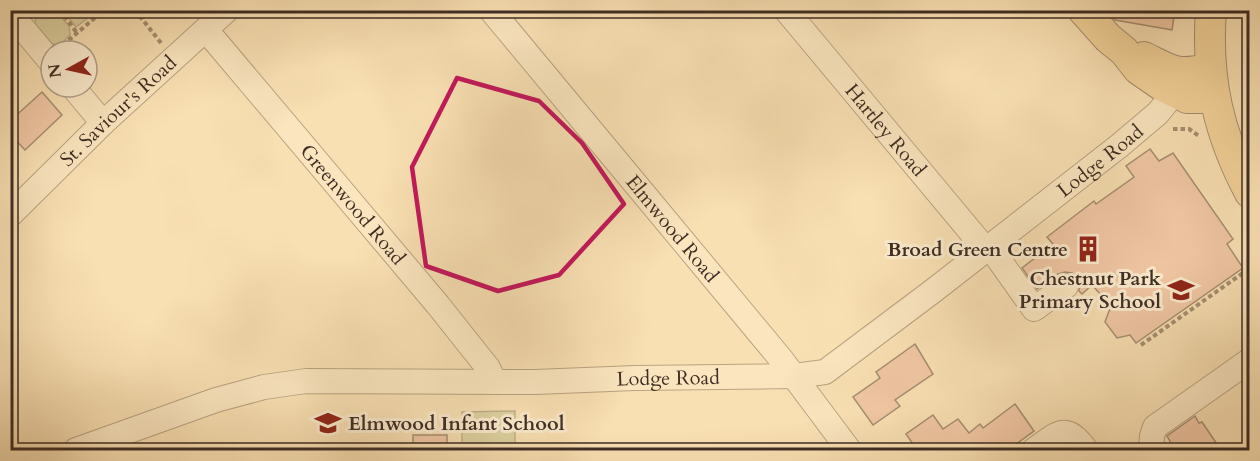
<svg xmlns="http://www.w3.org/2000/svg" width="1260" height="461" font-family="Cardo,serif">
	<rect width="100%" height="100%" fill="#f9e0b3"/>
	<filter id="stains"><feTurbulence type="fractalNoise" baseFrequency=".00333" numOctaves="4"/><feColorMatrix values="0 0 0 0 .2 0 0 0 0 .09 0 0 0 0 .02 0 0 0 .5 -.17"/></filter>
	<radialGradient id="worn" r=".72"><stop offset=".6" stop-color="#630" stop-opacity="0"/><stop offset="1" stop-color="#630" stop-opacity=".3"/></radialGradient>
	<path fill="#bcc28e" stroke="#7d7859" stroke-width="1.5" d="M36 11H56L69 26 70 35 60 45 52 44 35 24Z
		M63 11H97L76 27Z
		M515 411V447L462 448V412Z"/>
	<path fill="#e8aa94" stroke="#3e2d24" stroke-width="1.5" d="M1109 10H1175L1172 30 1115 20 1109 13Z
		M42 92 62 115 25 150 10 134V121Z
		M1150 149 1159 161 1173 153 1233 239 1227 244 1243 268 1136 343 1130 335 1117 338 1105 322 1111 306 1092 285 1082 294 1079 291 1080 284 1077 277 1072 273 1065 272 1058 274 1037 289 1022 268 1053 244 1047 237 1094 201 1096 204 1134 177 1126 166Z
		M915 344 933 374 895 400 900 406 873 425 853 397 880 378 876 372Z
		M1015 404 1034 431 1008 450H917L906 434 933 415 943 429 958 419 969 433 980 424 983 428Z
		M1195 416 1199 423 1202 422 1221 450H1175L1167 436Z
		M413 435H447V450H413Z"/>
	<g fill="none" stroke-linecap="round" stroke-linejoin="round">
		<g stroke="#6d5a48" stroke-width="26">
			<g id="minor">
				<path id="s1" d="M491 10 781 359 849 450"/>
				<path id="s2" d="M786 10 986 250"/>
				<path d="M10 13 51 62"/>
				<path id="s3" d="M206 30 438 305 488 368 495 382"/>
				<path d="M73 87 103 123"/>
				<path id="s4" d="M10 215 103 123 227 10"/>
				<path d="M990 247 1034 309 1066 286"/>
				<path id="s5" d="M76 450 216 400 264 387 306 381 535 382 635 378 794 376 825 372 933 291 1119 146 1158 113 1174 93"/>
				<path d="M1034 450C1058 434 1065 421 1086 450"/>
				<path d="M1151 450 1152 436 1155 427 1250 360"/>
			</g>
		</g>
		<g stroke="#3e2d24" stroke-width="32">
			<path id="major" d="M1083 10 1108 38 1124 51 1138 69 1161 85 1187 98H1215
				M1211 10C1206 78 1218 133 1250 193
				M1144 57C1174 72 1176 76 1211 68"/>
		</g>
		<path stroke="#3e2d24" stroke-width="4" stroke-dasharray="4.5 3" stroke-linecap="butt" d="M60 10 77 33
			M135 10 161 43
			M63 45 104 10
			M1173 129H1189L1199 136
			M1244 215 1250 225
			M1250 252 1244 255 1250 265
			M1141 345 1250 268"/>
		<use href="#minor" stroke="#fbebce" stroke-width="24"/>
		<use href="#major" stroke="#ecc07a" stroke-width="30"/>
	</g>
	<path d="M0 0H1260V461H0ZM457 78 539 101 582 143 624 204 559 275 498 291 426 266 412 167Z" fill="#f9e0b3" fill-opacity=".55" fill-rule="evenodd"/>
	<path fill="none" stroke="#c2185b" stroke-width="4.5" stroke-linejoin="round" d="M457 78 539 101 582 143 624 204 559 275 498 291 426 266 412 167Z"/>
	<defs>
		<g id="building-bare" transform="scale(2.07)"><path d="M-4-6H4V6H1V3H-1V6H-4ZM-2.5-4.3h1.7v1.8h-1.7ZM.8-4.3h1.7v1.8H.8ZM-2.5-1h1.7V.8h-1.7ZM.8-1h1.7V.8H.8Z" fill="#8f2418" stroke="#fbebce" stroke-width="2.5" paint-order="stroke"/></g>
		<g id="school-bare" transform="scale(2.07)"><path d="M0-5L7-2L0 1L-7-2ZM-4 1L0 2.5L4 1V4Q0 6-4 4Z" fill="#8f2418" stroke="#fbebce" stroke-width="2.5" paint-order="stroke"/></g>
	</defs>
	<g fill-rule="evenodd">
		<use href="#building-bare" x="1088" y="249"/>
		<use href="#school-bare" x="1181" y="290"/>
		<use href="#school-bare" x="328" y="423"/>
	</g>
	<g text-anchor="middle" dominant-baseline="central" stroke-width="6" stroke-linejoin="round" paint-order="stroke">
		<g font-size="20" fill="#3e2d24" stroke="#fbebce">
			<text stroke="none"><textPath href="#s4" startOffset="150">St. Saviour's Road</textPath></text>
			<text stroke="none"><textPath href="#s2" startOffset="156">Hartley Road</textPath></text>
			<text stroke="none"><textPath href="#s5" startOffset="1107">Lodge Road</textPath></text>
			<text stroke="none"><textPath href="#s3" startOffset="228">Greenwood Road</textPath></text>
			<text stroke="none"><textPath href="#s1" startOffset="284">Elmwood Road</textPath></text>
			<text stroke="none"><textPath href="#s5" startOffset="603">Lodge Road</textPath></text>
		</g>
		<g font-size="20" font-weight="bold" fill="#3e2d24" stroke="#fbebce" text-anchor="end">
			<text x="1068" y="249">Broad Green Centre</text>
			<text x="1161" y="278">Chestnut Park<tspan x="1161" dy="23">Primary School</tspan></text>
			<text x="348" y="423" text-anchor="start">Elmwood Infant School</text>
		</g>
	</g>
	<rect width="1260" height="461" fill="none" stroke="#f9e0b3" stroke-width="36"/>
	<rect x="12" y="12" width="1236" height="437" fill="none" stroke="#3e2d24" stroke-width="3"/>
	<rect x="18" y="18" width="1224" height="425" fill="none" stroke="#3e2d24" stroke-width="1.5"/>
	<g transform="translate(69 69) rotate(262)"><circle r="28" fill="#fbebce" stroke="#af9f8a" stroke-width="1.5"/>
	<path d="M0-4.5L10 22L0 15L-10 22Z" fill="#8f2418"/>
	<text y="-9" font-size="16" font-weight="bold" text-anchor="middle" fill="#3e2d24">N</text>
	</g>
	<rect width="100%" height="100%" filter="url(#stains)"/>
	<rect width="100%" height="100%" fill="url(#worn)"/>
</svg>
